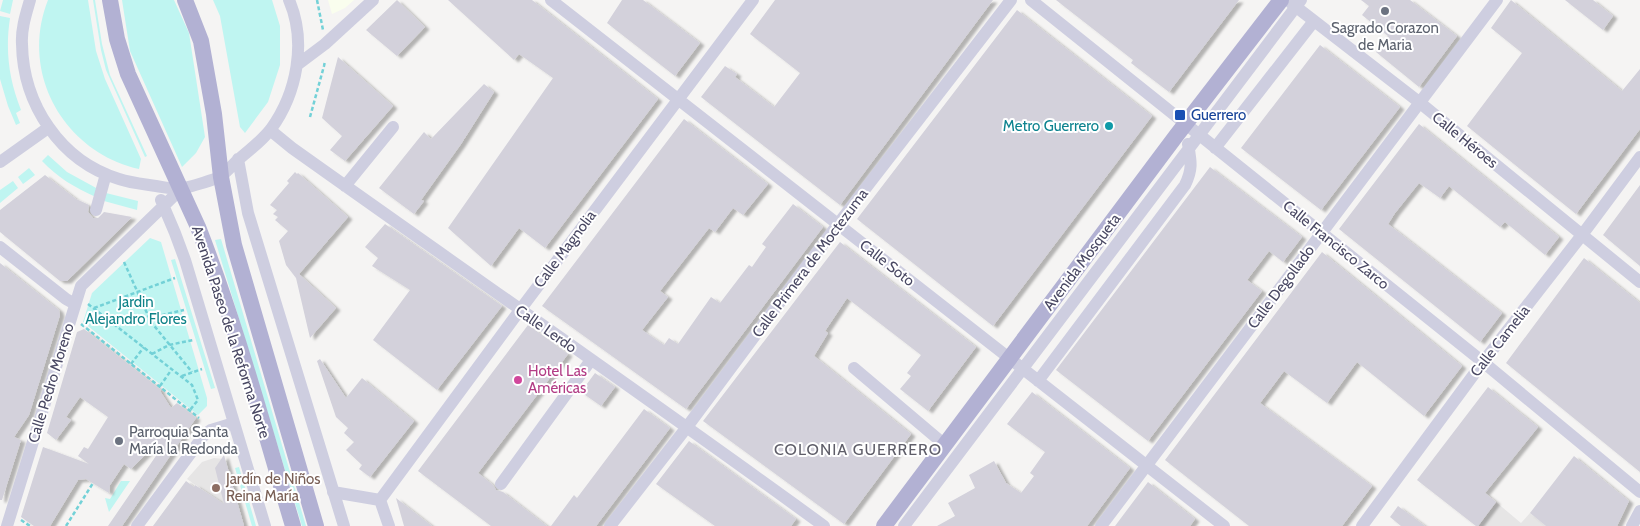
<svg xmlns="http://www.w3.org/2000/svg" width="1640" height="526" font-family="Cabin,sans-serif">
	<defs>
		<filter id="shadow"><feDropShadow dx="4.5" dy="2.5" stdDeviation="1" flood-color="#0004"/></filter>
	</defs>
	<rect width="100%" height="100%" fill="#f5f4f3"/>
	<path fill="#fafeee" d="M328 0H354L345 8 332 14Z"/>
	<path fill="#e6e5e5" d="M214 458 224 459 241 516 187 479 202 462Z
		M1496 502 1521 523 1530 513 1546 526H1478Z"/>
	<path fill="#bff5f1" d="M3 0H13L10 14 0 11Z
		M48 0H88L96 51 105 79 141 159 139 169C64 152 19 73 48 0Z
		M93 0H95L102 44 110 75 147 156 145 157 106 70 101 50Z
		M122 0H174L189 33 205 137 196 153 182 167 130 51Z
		M213 0H272L280 26V65L268 102 245 133 240 127 220 16Z
		M0 16 10 18C5 51 9 80 21 110L16 113 20 123 16 125 8 106 0 79Z
		M48 155 67 172 98 189 96 197C75 188 57 177 42 161Z
		M29 168 35 175 23 184 18 177Z
		M13 181 18 188 0 203V190Z
		M106 193 138 201 137 210 104 201Z
		M150 238 161 242 207 398V406L198 415 83 322 92 293Z
		M221 239 306 526H302L215 240Z
		M175 259 215 388 211 389 171 260Z
		M239 467 256 526H252L235 468Z
		M121 481H130L109 512 105 498 110 499Z"/>
	<path fill="#d3d1db" filter="url(#shadow)" d="M397 0 425 27 397 56 366 30Z
		M448 0H532L658 99 545 248 519 228 491 266 448 228 553 78 519 54 514 60Z
		M622 0H643L700 43 675 76 607 23Z
		M775 0H993L840 205 701 97 725 66 737 74 735 77 774 107 800 73 750 34Z
		M1056 0H1239L1169 92 1131 63 1133 60Z
		M1361 0H1410L1457 36 1419 87 1376 52 1388 36 1362 15 1369 6Z
		M1511 0 1622 91 1640 69V129L1576 214 1467 126 1522 53 1491 28Z
		M1565 0H1593L1613 16 1603 30Z
		M1017 10 1152 116 993 326 857 219Z
		M1320 45 1400 107 1321 210 1241 148Z
		M338 57 393 106 345 161 330 150 342 136 322 118Z
		M484 84 494 92 461 144 421 200 424 201 414 214 379 188 424 132 431 139Z
		M684 119 768 184 743 215 733 208 715 232 709 228 660 291 668 297 642 330 664 345 669 338 678 344 711 297 720 303 749 265 752 267 766 247 762 244 793 204 823 227 686 409 542 306Z
		M1419 124 1559 237 1545 255 1505 222 1500 227 1449 186 1440 198 1419 183 1395 213 1388 224 1502 313 1480 342 1339 229Z
		M1210 167 1302 237 1283 262 1269 251 1247 280 1262 291 1148 441 1056 370Z
		M295 172 297 174 298 173 348 217 299 274 336 308 310 338 296 278 286 265 279 241 288 231 275 220 278 217 273 214 277 210 270 205 289 183 287 181Z
		M45 175 76 199 89 205 88 212 93 218H98L104 212 132 217 67 281H60L0 232V210Z
		M1640 185V266L1603 235Z
		M385 224 502 306 437 390 373 340 410 290 372 266 378 258 365 247Z
		M840 242 976 347 928 411 900 389 911 376 907 373 921 355 847 298 825 331 828 333 814 356 911 434 844 524 703 421Z
		M1322 252 1462 366 1424 416 1357 362 1327 403 1284 371 1260 403 1372 486 1342 526H1249L1165 460Z
		M1584 258 1640 303V472L1506 363Z
		M0 263 59 310 60 315 29 415 14 437 21 440 2 500H0Z
		M528 325 568 354 478 473 493 485 496 490 503 492 547 526H491L418 471Z
		M84 329 161 390 160 391 171 408 177 403 196 418 122 526H108L160 450 154 446 131 469 124 464 110 485 109 493 86 479 78 480 50 526H34L21 517 43 447 89 464 78 456 84 447 88 449 108 417 80 397 66 417 71 420 56 440 47 433 77 332Z
		M320 359 346 398 362 378 414 421 370 477 359 469 362 465 346 450 354 442 344 433 348 428 336 417 317 361Z
		M595 373 615 387 601 406 581 392Z
		M1488 387 1538 427 1485 493 1496 502 1478 526H1476L1417 480Z
		M1032 392 1130 468 1087 526H937L955 516 948 503 975 488 969 475 994 461 1006 483 1021 493 1034 476 1030 473 1045 452 1007 424Z
		M644 409 670 428 596 526H551L574 495 577 498Z
		M689 441 796 519 791 526H715L656 484Z
		M224 455 244 526H153L186 481 194 487 195 485 224 504 215 468Z
		M1574 456 1629 501 1617 526H1546L1530 513Z
		M1148 482 1195 519 1190 526H1115Z
		M396 498 432 526H404Z
		M1398 506 1425 526H1401L1390 517Z"/>
	<g fill="none" stroke-linecap="round" stroke-linejoin="round">
		<path stroke="#73d1d7" stroke-width="2.5" stroke-dasharray="4 2.5" stroke-linecap="butt" d="M317 0 323 30
			M310 117 324 66 325 61
			M124 262 151 322 192 372
			M88 304 192 385 198 400 190 410
			M94 308 175 278
			M149 318 184 310
			M81 324 199 418
			M152 354 169 345 193 340
			M131 364 144 347
			M182 376 202 369
			M160 386 172 369
			M21 520 30 526
			M66 526 93 483"/>
		<path stroke="#cecee0" stroke-width="12" d="M30 0C26 14 21 29 22 44 23 104 60 161 119 179 131 183 143 184 156 186 163 187 171 189 178 189 184 189 217 179 221 176 227 172 232 165 238 160 249 150 261 142 271 129 297 93 307 42 289 0
			M551 0 1224 526
			M1031 0 1483 362 1640 492
			M1291 3 1419 102 1640 282
			M297 65 325 44 373 0
			M270 130 292 148C469 274 648 398 824 526
			M1215 148 1314 21
			M238 159 248 213 344 526
			M0 162 48 128
			M345 186 393 127
			M161 200 175 233 185 260 265 526
			M96 210 106 174
			M0 247 66 299 75 304
			M854 368 945 445
			M1038 381 1185 185C1193 169 1191 161 1188 144
			M501 484 591 360
			M333 492 380 500
			M380 500 520 310 753 0
			M380 500 389 526
			M7 526 81 286 180 190
			M137 526 204 435 211 430 234 423
			M610 526 687 427 838 224 1011 0
			M904 526 1301 0
			M1101 526 1497 0
			M1362 526 1483 362 1582 235 1640 157
			M1632 526 1640 511"/>
		<path stroke="#b2b1d3" stroke-width="16" d="M110 0 117 39 128 74 198 227C236 324 263 426 293 526
			M185 0 201 41 214 114 221 177 234 245 316 526
			M884 526 1176 136 1281 0"/>
	</g>
	<g fill="#6b7280" stroke="#fff" stroke-width="2">
		<circle cx="1385" cy="11" r="5"/>
		<circle cx="119" cy="441" r="5"/>
	</g>
	<rect fill="#1a4fb4" stroke="#fff" stroke-width="2" x="1174" y="109" width="12" height="12" rx="2.5"/>
	<circle fill="#0f9aa8" stroke="#fff" stroke-width="2" cx="1109" cy="126" r="5"/>
	<circle fill="#d1479c" stroke="#fff" stroke-width="2" cx="518" cy="380" r="5"/>
	<circle fill="#8d6e63" stroke="#fff" stroke-width="2" cx="216" cy="488" r="5"/>
	<g text-anchor="middle" dominant-baseline="central" stroke-width="4" stroke-linejoin="round" paint-order="stroke">
		<g font-size="15" fill="#5b616d" stroke="#fff">
			<text x="1385" y="28">Sagrado Corazon<tspan x="1385" dy="17">de Maria</tspan></text>
			<text x="129" y="432" text-anchor="start">Parroquia Santa<tspan x="129" dy="17">María la Redonda</tspan></text>
		</g>
		<g font-size="15" fill="#164399" stroke="#fff" text-anchor="start">
			<text x="1191" y="115">Guerrero</text>
		</g>
		<g font-size="15" fill="#0d838f" stroke="#fff" text-anchor="end">
			<text x="1099" y="126">Metro Guerrero</text>
		</g>
		<g font-size="15" fill="#494863" stroke="#fff">
			<text transform="translate(1465 140) rotate(39)">Calle Héroes</text>
			<text transform="translate(1336 245) rotate(39)">Calle Francisco Zarco</text>
			<text transform="translate(565 249) rotate(-53)">Calle Magnolia</text>
			<text transform="translate(1082 262) rotate(-53)">Avenida Mosqueta</text>
			<text transform="translate(810 263) rotate(-53)">Calle Primera de Moctezuma</text>
			<text transform="translate(887 263) rotate(38)">Calle Soto</text>
			<text transform="translate(1281 287) rotate(-53)">Calle Degollado</text>
			<text transform="translate(546 329) rotate(35)">Calle Lerdo</text>
			<text transform="translate(231 332) rotate(72)">Avenida Paseo de la Reforma Norte</text>
			<text transform="translate(1500 341) rotate(-52)">Calle Camelia</text>
			<text transform="translate(51 383) rotate(-73)">Calle Pedro Moreno</text>
		</g>
		<g font-size="15" fill="#0e8288" stroke="#fff">
			<text x="136" y="302">Jardin<tspan x="136" dy="17">Alejandro Flores</tspan></text>
		</g>
		<g font-size="15" fill="#b23c85" stroke="#fff" text-anchor="start">
			<text x="528" y="371">Hotel Las<tspan x="528" dy="17">Américas</tspan></text>
		</g>
		<g font-size="15" fill="#785e54" stroke="#fff" text-anchor="start">
			<text x="226" y="479">Jardín de Niños<tspan x="226" dy="17">Reina María</tspan></text>
		</g>
		<g font-size="16" letter-spacing="1" fill="#5f5e69" stroke="#fff">
			<text x="858" y="449">COLONIA GUERRERO</text>
		</g>
	</g>
</svg>
